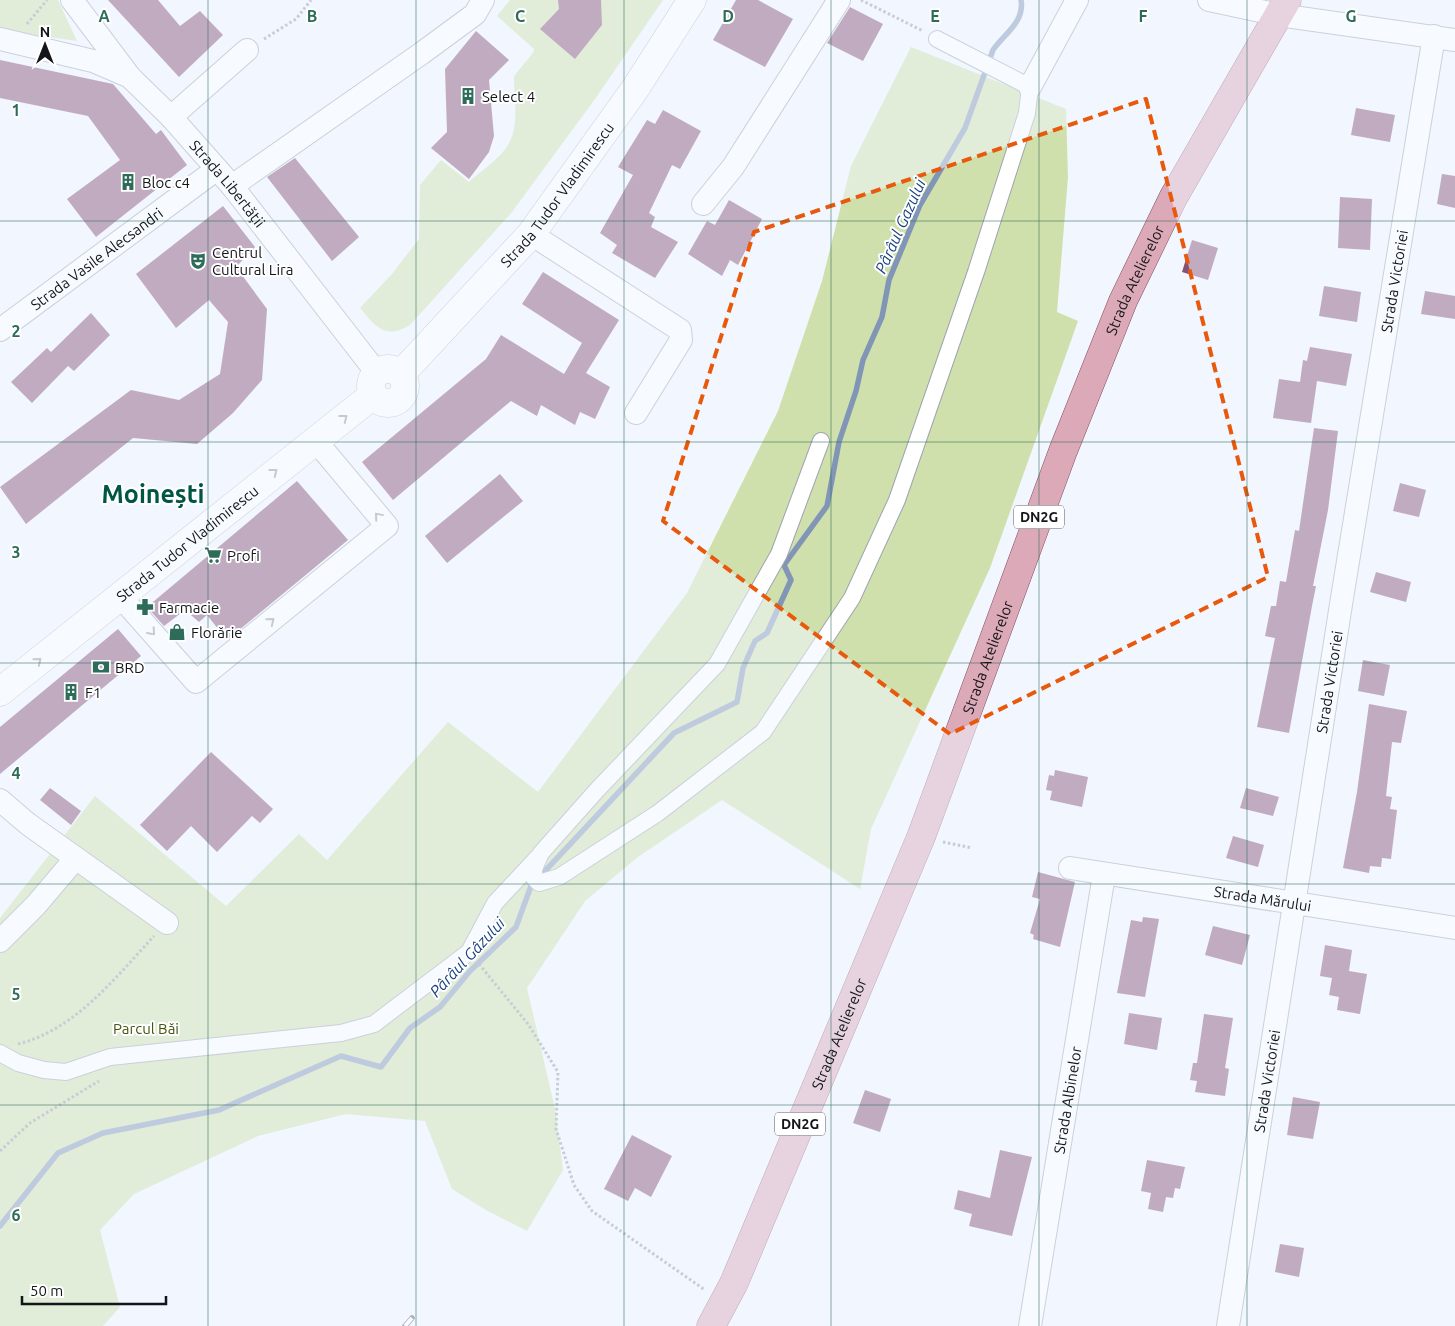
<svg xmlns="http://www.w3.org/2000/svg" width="1455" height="1326" font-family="Ubuntu,sans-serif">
	<rect width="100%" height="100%" fill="#f1f6ff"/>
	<path fill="#cfe0ac" d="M0 0H58L77 41 0 30Z
		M510 0H663L595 99 512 212 410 325C385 340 376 327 360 308L392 274 419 239 420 185 441 160 469 182C482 170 503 157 510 141 519 123 514 95 514 76L533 53 534 49 497 16Z
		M911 47 1066 109 1068 177 1057 312 1078 321 990 568 871 829 860 889 722 800 638 857 585 901 527 988 555 1109 563 1170 527 1231 486 1210 452 1189 425 1121 346 1114 258 1136 134 1194 100 1230 120 1307 103 1326H0V918L95 796 226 906 299 834 327 860 448 722 538 792 687 593 778 411 822 281 851 166Z"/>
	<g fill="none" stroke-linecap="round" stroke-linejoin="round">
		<path stroke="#8195b6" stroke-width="5.5" d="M0 1226 58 1153 103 1133 219 1110 341 1056 381 1067 410 1028 440 1007 470 971 516 927 531 886 674 733 737 702 743 668 755 641 767 633 791 580 784 565 827 506 839 442 856 391 863 360 882 317 889 280 920 205 965 128 993 50C1004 34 1025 22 1021 0"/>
	</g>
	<path fill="#865177" d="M108 0H158L180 26 200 11 223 35 179 77Z
		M558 0H601L602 25 575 59 540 29 559 9Z
		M736 0H758L793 19 765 67 713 40Z
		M850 7 883 24 863 61 827 43Z
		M476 31 509 60 489 80 494 136 489 152 469 179 431 148 447 132 445 69Z
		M0 60 113 84 156 134 161 130 187 165 96 237 67 199 120 160 88 116 0 98Z
		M1356 108 1395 115 1390 142 1351 135Z
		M663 110 701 131 680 169 672 165 649 213 655 217 651 227 678 242 655 278 612 253 617 245 600 233 633 175 618 167 647 120 655 124Z
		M295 158 359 237 332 261 267 177Z
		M1442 174 1455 176V208L1437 204Z
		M1340 197 1372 199 1370 250 1338 248Z
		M729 200 762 219 738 265 730 260 722 276 688 254 707 221 715 225Z
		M223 206 255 247 236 267 267 309 262 380 233 413 197 444 133 438 26 524 0 487 131 390 179 400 220 374 228 322 209 300 176 328 136 274Z
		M1192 240 1218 248 1208 280 1182 272Z
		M543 272 619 320 586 373 610 387 595 419 580 412 575 425 541 405 537 416 511 401 393 500 362 462 486 359 501 335 564 374 582 343 522 304Z
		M1324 286 1361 292 1357 322 1319 316Z
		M1425 291 1455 296V319L1421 314Z
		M91 313 110 335 74 371 68 366 32 403 11 382 47 348 51 352Z
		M1310 347 1352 354 1346 386 1317 381 1311 423 1273 418 1279 379 1300 382 1303 360 1307 361Z
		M1314 428 1338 431 1328 510 1313 586H1316L1312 606 1289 733 1257 727 1275 638 1265 636 1271 606H1276L1280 581 1286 582 1295 530 1299 531Z
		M500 474 523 501 447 563 425 536Z
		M297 481 348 540 227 640 207 615 199 622 185 610 164 626 147 607Z
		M1400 483 1426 490 1419 517 1393 511Z
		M1376 572 1411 582 1406 602 1370 592Z
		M118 629 141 656 0 774V727Z
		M1363 660 1390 665 1384 696 1358 691Z
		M1369 704 1407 711 1401 743 1392 742 1386 796 1392 797 1390 809 1397 810 1391 859 1382 858 1381 867 1370 866 1369 873 1343 868 1357 792Z
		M211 752 273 809 260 823 252 816 217 852 191 826 167 851 140 825Z
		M1055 770 1088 777 1082 807 1050 800 1052 791 1046 790 1049 775 1054 776Z
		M50 788 81 811 71 825 40 800Z
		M1246 788 1279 797 1273 816 1240 808Z
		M1233 836 1264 845 1258 867 1226 858Z
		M1038 872 1075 882 1060 947 1033 939 1034 935 1030 933 1040 899 1032 897Z
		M1143 917 1159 919 1145 997 1117 993 1131 920 1142 922Z
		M1213 926 1250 935 1242 965 1205 955Z
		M1325 945 1352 950 1349 971 1367 974 1360 1014 1337 1010 1339 997 1329 995 1332 978 1320 976Z
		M1129 1013 1162 1018 1157 1050 1124 1044Z
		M1204 1014 1233 1018 1225 1068 1229 1069 1225 1096 1195 1092 1197 1081 1190 1080 1193 1063H1197Z
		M865 1090 891 1099 880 1132 853 1123Z
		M1293 1097 1320 1102 1313 1139 1287 1135Z
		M632 1135 672 1156 651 1197 635 1188 628 1201 604 1189Z
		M1000 1150 1032 1157 1012 1236 969 1226 972 1214 954 1209 958 1190 990 1198Z
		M1147 1160 1185 1167 1180 1189 1175 1188 1173 1198 1166 1197 1163 1212 1148 1209 1151 1193 1141 1191Z
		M1280 1244 1304 1248 1299 1277 1275 1272Z"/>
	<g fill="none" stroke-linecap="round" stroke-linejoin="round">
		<g stroke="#9ea4ae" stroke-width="18">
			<path id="pedestrian" d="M821 441 779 554 717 664 597 790 541 853 534 869V878L539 883 559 877 658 813 763 732 852 598 897 500 976 272 1027 113 1030 87 937 39
				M0 1053 18 1063 44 1070 66 1072 110 1057 341 1033 374 1024 469 952 495 903 538 857"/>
		</g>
		<g stroke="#9ea4ae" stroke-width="24">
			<g id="minor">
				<path id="s1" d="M72 0 130 77 171 117 232 186 377 373"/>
				<path d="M1209 0 1279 15 1455 40"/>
				<path d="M0 39 93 61 128 76"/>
				<path d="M1030 87 1077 0"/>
				<path d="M171 117 247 50"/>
				<path d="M232 186 422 53 475 14 483 0"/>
				<path d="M703 204 733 167 839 0"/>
				<path d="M531 234 680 330 681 340 636 413"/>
				<path id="s2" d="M0 330 217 169"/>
				<path d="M120 596 196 682 387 526 315 440"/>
				<path d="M0 800 28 824 167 923"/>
				<path id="s3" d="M1070 868 1455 928"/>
				<path d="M0 941 36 905 75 859"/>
				<path id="s4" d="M1030 1326 1104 875"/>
				<path id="s5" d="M1228 1326 1342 598 1434 36"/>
			</g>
		</g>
		<g stroke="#9ea4ae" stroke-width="29">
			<g id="tertiary">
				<circle cx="388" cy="386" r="17"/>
				<path id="s6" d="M401 374 531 234 635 89 692 0"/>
				<path id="s7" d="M0 692 373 395"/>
			</g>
		</g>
		<g stroke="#875061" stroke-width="29">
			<g id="primary">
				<path id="s8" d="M711 1326 734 1283 921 837 1063 451 1123 301 1173 198 1287 0"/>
			</g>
		</g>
		<path stroke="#989ba2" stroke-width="3" stroke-dasharray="2.5 2.5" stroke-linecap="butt" d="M861 0 923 31
			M27 24 47 0
			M264 39 296 19 311 0
			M943 842 972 848
			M479 964 528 1024 558 1072 556 1129 574 1185 592 1211 705 1290
			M18 1044C75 1030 115 978 154 936
			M0 1151 30 1123 99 1081"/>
		<use href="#pedestrian" stroke="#fff" stroke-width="16"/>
		<use href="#minor" stroke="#fff" stroke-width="22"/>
		<use href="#tertiary" stroke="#fff" stroke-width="28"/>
		<use href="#primary" stroke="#dca9b8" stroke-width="28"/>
		<g stroke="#575a5f" stroke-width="5.5">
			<path id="rail" d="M405 1326 412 1318"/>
		</g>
		<use href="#rail" stroke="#fff" stroke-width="4" stroke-dasharray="11" stroke-linecap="butt"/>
	</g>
	<defs><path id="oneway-chevron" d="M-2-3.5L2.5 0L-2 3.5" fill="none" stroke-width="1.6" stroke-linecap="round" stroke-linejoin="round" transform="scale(1.25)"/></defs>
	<g stroke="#959697">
		<use href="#oneway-chevron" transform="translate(344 418) rotate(-38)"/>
		<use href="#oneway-chevron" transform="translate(274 472) rotate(-38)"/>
		<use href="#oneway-chevron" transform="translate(378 516) rotate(-130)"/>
		<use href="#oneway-chevron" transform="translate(271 621) rotate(-39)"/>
		<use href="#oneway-chevron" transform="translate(152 632) rotate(49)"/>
		<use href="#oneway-chevron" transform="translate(38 661) rotate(-39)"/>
	</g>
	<path d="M0 0H1455V1326H0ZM1146 99 1268 577 950 734 663 521 754 232Z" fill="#f1f6ff" fill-opacity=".55" fill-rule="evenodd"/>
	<path fill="none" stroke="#e8590c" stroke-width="4" stroke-dasharray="10 6" stroke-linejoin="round" d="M1146 99 1268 577 950 734 663 521 754 232Z"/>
	<path fill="none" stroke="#2d6c58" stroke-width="1" stroke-opacity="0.55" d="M208 0V1326M416 0V1326M624 0V1326M831 0V1326M1039 0V1326M1247 0V1326M0 221H1455M0 442H1455M0 663H1455M0 884H1455M0 1105H1455"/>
	<defs>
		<g id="building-bare" transform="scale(1.35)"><path d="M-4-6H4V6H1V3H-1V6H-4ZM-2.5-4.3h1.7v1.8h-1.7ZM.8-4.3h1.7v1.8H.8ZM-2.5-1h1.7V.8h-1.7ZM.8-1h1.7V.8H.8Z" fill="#2d6c58" stroke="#fff" stroke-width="2.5" paint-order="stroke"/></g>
		<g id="theatre-bare" transform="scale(1.35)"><path d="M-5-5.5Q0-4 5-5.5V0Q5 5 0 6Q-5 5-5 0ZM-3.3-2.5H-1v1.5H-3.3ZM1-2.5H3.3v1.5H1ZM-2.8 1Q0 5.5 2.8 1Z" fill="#2d6c58" stroke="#fff" stroke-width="2.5" paint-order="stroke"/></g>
		<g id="supermarket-bare" transform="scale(1.35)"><path d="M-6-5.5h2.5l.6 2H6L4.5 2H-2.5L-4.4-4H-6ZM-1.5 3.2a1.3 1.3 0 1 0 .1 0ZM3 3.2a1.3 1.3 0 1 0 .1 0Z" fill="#2d6c58" stroke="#fff" stroke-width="2.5" paint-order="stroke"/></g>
		<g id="pharmacy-bare" transform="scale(1.35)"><path d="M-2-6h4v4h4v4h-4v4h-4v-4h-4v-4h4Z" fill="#2d6c58" stroke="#fff" stroke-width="2.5" paint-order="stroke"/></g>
		<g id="shop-bare" transform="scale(1.35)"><path d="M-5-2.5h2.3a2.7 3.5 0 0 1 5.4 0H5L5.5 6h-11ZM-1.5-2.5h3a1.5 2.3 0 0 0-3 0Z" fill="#2d6c58" stroke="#fff" stroke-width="2.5" paint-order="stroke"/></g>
		<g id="bank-bare" transform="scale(1.35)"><path d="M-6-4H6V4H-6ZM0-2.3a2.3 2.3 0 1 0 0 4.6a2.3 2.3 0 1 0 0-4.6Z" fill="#2d6c58" stroke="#fff" stroke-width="2.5" paint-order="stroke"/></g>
	</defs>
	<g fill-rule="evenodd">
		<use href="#building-bare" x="468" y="96"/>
		<use href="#building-bare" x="128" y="182"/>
		<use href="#theatre-bare" x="198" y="261"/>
		<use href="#supermarket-bare" x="213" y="555"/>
		<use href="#pharmacy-bare" x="145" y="607"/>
		<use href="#shop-bare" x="177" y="632"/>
		<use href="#bank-bare" x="101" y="667"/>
		<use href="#building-bare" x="71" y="692"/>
	</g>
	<g text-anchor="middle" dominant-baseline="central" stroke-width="4" stroke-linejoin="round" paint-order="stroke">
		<g fill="#fff" stroke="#5a5b5d" stroke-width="1">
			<rect x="1014" y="505.5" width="50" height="23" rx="4"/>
			<rect x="775" y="1112.5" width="50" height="23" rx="4"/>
		</g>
		<g font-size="14" font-weight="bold" fill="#131518">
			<text x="1039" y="517">DN2G</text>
			<text x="800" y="1124">DN2G</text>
		</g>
		<g font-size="15" fill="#131518" stroke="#fff" text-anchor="start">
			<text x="482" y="96">Select 4</text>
			<text x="142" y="182">Bloc c4</text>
			<text x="212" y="252">Centrul<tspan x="212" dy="17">Cultural Lira</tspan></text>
			<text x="227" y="555">Profi</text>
			<text x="159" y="607">Farmacie</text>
			<text x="191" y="632">Florărie</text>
			<text x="115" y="667">BRD</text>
			<text x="85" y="692">F1</text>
		</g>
		<g font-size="15" fill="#131518" stroke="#fff">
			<text stroke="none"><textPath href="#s1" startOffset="241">Strada Libertății</textPath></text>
			<text stroke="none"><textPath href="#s6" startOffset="238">Strada Tudor Vladimirescu</textPath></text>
			<text stroke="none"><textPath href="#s2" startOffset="120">Strada Vasile Alecsandri</textPath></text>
			<text stroke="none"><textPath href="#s8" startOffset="1129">Strada Atelierelor</textPath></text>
			<text stroke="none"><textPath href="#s5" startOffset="1058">Strada Victoriei</textPath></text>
			<text stroke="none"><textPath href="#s7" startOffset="239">Strada Tudor Vladimirescu</textPath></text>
			<text stroke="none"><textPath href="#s8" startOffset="724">Strada Atelierelor</textPath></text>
			<text stroke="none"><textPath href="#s5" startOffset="652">Strada Victoriei</textPath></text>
			<text stroke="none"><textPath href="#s3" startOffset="195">Strada Mărului</textPath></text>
			<text stroke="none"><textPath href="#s8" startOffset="319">Strada Atelierelor</textPath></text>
			<text stroke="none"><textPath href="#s5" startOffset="248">Strada Victoriei</textPath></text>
			<text stroke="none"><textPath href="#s4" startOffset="229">Strada Albinelor</textPath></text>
		</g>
		<g font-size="15" fill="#44550e" stroke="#fff">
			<text x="146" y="1028">Parcul Băi</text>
		</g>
		<g font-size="16" font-style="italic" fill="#1a4283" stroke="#fff">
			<text transform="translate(900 226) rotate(-66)">Pârâul Gazului</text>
			<text transform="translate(467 957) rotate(-47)">Pârâul Gâzului</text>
		</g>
		<g font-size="25" font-weight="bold" fill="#005642" stroke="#fff">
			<text x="153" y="494">Moinești</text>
		</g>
	</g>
	<g font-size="16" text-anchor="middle" font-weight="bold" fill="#2d6c58" stroke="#fff" stroke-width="4" stroke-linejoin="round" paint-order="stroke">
		<text x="104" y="22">A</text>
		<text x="312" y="22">B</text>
		<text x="520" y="22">C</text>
		<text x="728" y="22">D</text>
		<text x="935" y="22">E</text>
		<text x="1143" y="22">F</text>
		<text x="1351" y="22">G</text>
		<text x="16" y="116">1</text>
		<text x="16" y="337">2</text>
		<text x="16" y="558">3</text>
		<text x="16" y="779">4</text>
		<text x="16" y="1000">5</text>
		<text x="16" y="1221">6</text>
	</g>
	<g transform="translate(45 45)" stroke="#ffffff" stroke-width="4" paint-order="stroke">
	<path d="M0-4L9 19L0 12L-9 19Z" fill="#131518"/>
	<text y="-8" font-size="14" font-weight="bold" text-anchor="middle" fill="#131518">N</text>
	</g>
	<path d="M22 1296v8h144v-8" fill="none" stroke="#131518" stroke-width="2.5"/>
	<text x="30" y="1296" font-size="15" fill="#131518" stroke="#ffffff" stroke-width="4" paint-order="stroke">50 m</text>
</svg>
